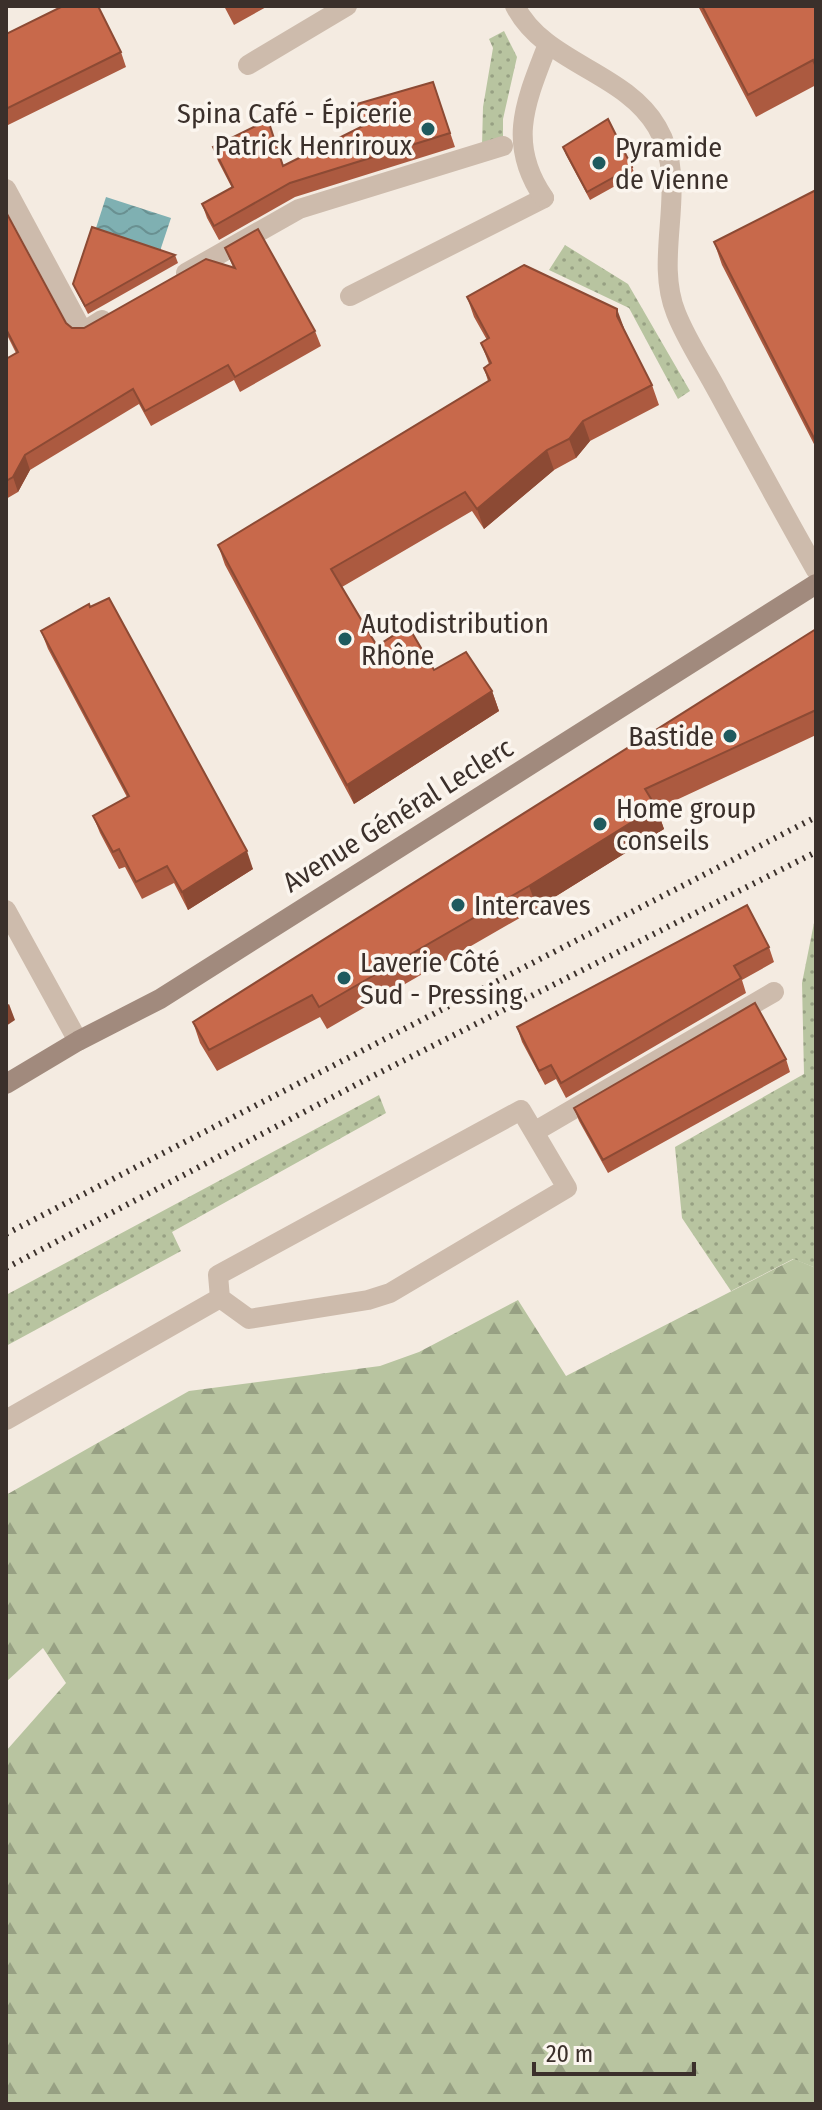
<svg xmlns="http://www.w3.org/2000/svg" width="822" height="2110" font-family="'Fira Sans Condensed',sans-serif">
	<defs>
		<pattern id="grass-dots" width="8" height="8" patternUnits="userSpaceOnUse" patternTransform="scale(2)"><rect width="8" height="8" fill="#b8c4a0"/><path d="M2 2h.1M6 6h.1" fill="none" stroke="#97a083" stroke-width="1.8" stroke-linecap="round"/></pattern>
		<pattern id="forest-firs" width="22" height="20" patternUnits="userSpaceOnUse" patternTransform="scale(2)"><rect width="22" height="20" fill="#b8c4a0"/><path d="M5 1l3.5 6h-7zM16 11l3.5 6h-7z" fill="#97a083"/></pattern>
		<pattern id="water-waves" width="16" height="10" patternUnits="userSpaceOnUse" patternTransform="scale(2)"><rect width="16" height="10" fill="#7fb0b2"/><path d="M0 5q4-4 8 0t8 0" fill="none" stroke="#699091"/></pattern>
	</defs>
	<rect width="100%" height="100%" fill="#f4ebe1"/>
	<path fill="url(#grass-dots)" d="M504 31 517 57 503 119V142L482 146 483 107 493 48 489 39Z
		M565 245 628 284 690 391 678 399 629 308 549 270Z
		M816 913V1268L793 1259 731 1291 682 1218 675 1147 804 1074 802 983Z
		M379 1095 386 1113 172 1232 181 1251 6 1346V1295Z"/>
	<path fill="url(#forest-firs)" d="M794 1259 816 1268V2104H6V1751L66 1683 43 1648 6 1682V1495L189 1391 380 1366 419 1352 518 1300 566 1376Z"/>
	<path fill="url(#water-waves)" d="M106 197 171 218 160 251 95 231Z"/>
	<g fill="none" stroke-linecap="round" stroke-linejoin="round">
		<path stroke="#cdbbac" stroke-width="20" d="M248 65 347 6
			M6 189 83 332 102 320
			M186 273 299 209 503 146
			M350 296 544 198
			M521 1110 567 1188 390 1293 368 1300 249 1319 220 1298 218 1275Z
			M534 1132 774 992
			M6 1420 220 1298"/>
		<path stroke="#cdbbac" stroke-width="20" d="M515 6C545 64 624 71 657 127 691 184 652 254 676 313 687 341 705 367 719 394 751 453 783 512 816 570
			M544 198C506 143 526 101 548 44
			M6 910 78 1041"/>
		<path stroke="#a18a7d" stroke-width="20" d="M6 1084 78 1041 160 999 816 584"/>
		<path stroke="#3b302b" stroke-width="6" stroke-dasharray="2 6" stroke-linecap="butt" d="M6 1234 816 817
			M6 1268 367 1079 816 852"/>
	</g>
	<path fill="#ac5a40" d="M224 6H268L234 25Z
		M698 6H816V85L756 117Z
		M6 34 121 52 126 67 6 126Z
		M433 82 455 147 295 197 219 240 207 218 202 204 232 188 218 161 213 147 283 166 363 126Z
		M563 147 632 167 635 175 590 200 566 155Z
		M816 190V448L722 265 714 242Z
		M6 212 66 323 72 328H84L233 267 225 248 315 331 321 346 240 392 234 380 151 426 139 404 30 470 18 492 6 499V359L16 353 6 333Z
		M175 255 178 263 88 314 73 284Z
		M467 297 624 328V330L652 385 659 405 590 441 576 458 554 470 484 529 472 511 342 587 377 646 434 670 492 691 499 711 354 804 225 565 218 545 488 381 484 368 489 364 481 343 487 340 474 317Z
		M816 629V735L657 809 664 829 537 908 327 1029 320 1017 217 1071 200 1043 193 1022Z
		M41 631 253 869 188 910 174 883 142 899 125 867 119 869 100 833 93 816 127 797 48 649Z
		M769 947 774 962 742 980 746 993 566 1098 556 1079 545 1085 522 1042 517 1027Z
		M786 1059 790 1072 608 1173 579 1121 574 1108Z"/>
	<path fill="#8c4a34" d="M617 309 624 328V336L617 316Z
		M583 421 590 441 576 458 569 439Z
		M547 450 554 470 484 529 477 509Z
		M25 455 30 470 18 492 13 477Z
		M492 691 499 711 354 804 347 785Z
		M656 807 664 829 537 908 529 886Z
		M247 851 253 869 188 910 182 892Z
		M9 1004 15 1020 6 1026V1006Z"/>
	<path fill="#c8694b" stroke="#8c4a34" stroke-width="2" d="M63 6H98L121 52 6 109V34Z
		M702 6H816V67L813 60 748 95Z
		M433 82 450 133 290 183 214 226 202 204 233 187 213 147 268 120 283 166 363 126 357 104Z
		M608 119 632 167 587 192 563 147Z
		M816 190V442L714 242Z
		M6 212 66 323 72 328H84L206 259 235 268 225 248 258 229 315 331 235 377 228 365 145 411 133 389 25 455 13 477 6 481V359L18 352 6 329Z
		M92 227 175 255 85 306 73 284Z
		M524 265 617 309V316L652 385 583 421 569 439 547 450 477 509 465 492 331 569 377 646 408 626 434 670 466 652 492 691 347 785 218 545 490 380 484 368 491 363 481 343 489 338 467 297Z
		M109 598 247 851 182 892 167 866 136 882 119 849 113 852 93 816 129 796 41 631 89 604 90 607Z
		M816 629V710L645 789 656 807 529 886 319 1007 312 995 209 1050 193 1022Z
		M747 905 769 947 734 966 741 978 561 1083 551 1065 539 1071 517 1027Z
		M755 1003 786 1059 603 1160 574 1108Z"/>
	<g fill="#1f5a5e" stroke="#fbf5ee" stroke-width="3">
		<circle cx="428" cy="129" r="8"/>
		<circle cx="599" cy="163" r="8"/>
		<circle cx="345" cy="639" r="8"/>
		<circle cx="730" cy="736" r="8"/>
		<circle cx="600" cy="824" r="8"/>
		<circle cx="458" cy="905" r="8"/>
		<circle cx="344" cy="978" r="8"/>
	</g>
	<g text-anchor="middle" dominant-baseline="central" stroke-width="7" stroke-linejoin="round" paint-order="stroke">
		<g font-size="28" fill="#3b302b" stroke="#fbf5ee" text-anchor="start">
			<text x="412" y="113" text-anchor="end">Spina Café - Épicerie<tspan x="412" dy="32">Patrick Henriroux</tspan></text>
			<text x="615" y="147">Pyramide<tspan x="615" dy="32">de Vienne</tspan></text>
			<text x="361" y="623">Autodistribution<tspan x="361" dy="32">Rhône</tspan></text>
			<text x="714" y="736" text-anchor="end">Bastide</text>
			<text x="616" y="808">Home group<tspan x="616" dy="32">conseils</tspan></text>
			<text x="474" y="905">Intercaves</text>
			<text x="360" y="962">Laverie Côté<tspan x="360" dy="32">Sud - Pressing</tspan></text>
		</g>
		<g font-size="28" fill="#3b302b" stroke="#fbf5ee">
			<text transform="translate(398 815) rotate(-32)">Avenue Général Leclerc</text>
		</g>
	</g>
	<rect width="822" height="2110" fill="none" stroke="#3b302b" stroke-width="16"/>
	<path d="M534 2062v12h160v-12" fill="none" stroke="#3b302b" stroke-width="4"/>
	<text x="546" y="2062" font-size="24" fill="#3b302b" stroke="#fbf5ee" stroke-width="6" paint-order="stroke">20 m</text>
</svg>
